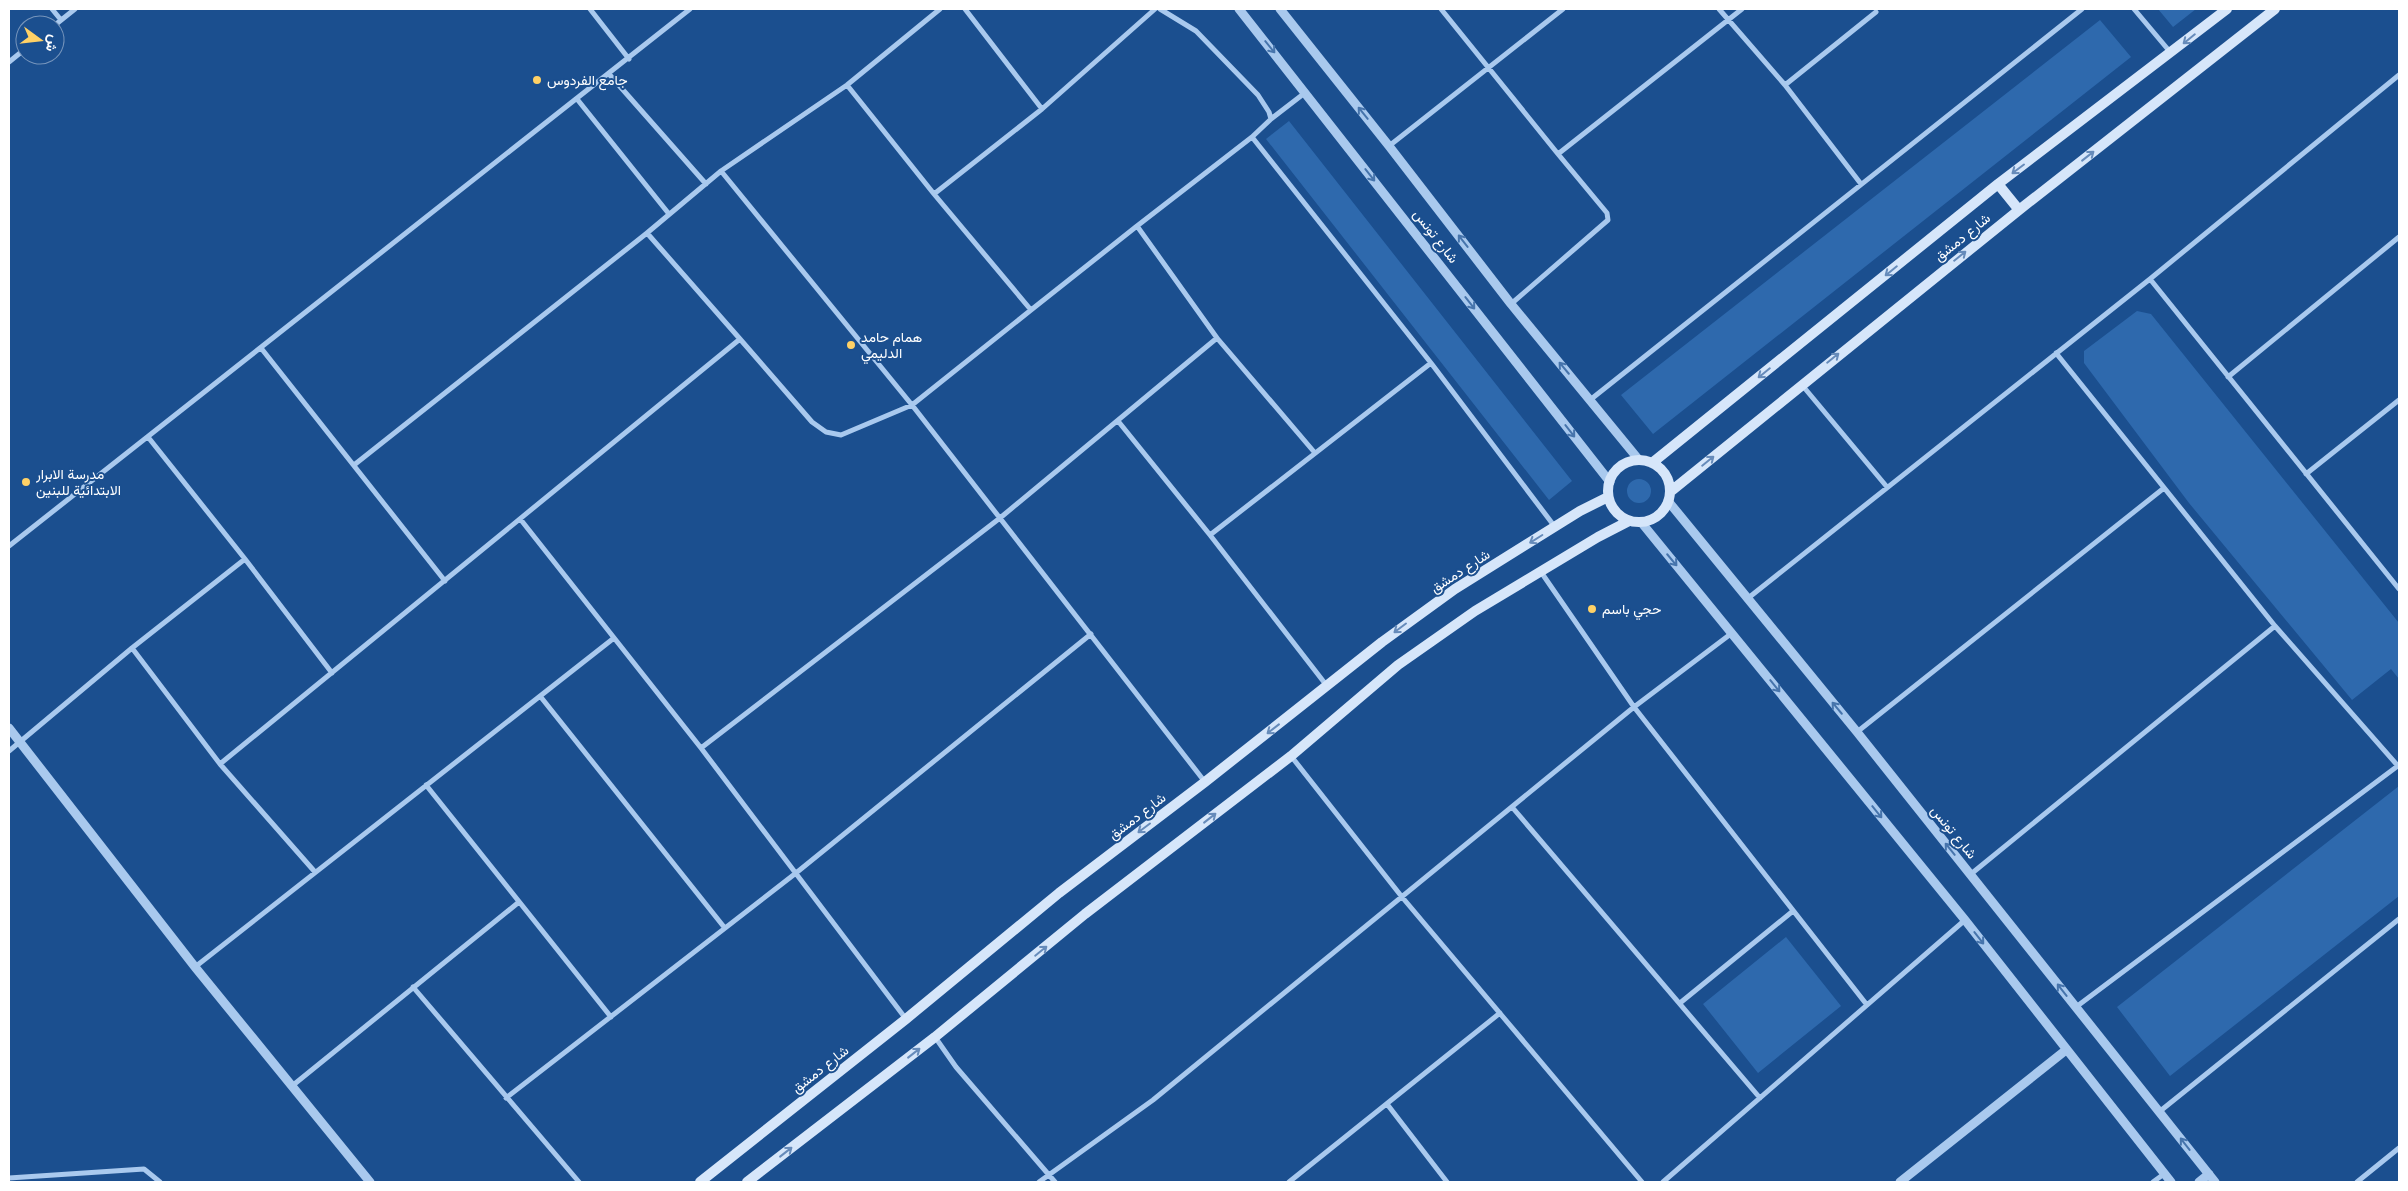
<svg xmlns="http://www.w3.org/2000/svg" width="2408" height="1191" font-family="Raleway,Vazirmatn,sans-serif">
	<rect width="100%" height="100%" fill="#1b4f8f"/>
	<path fill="#2e69ad" d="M2158 9H2196L2173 27Z
		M2100 20 2131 57 1653 434 1621 395Z
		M1289 121 1572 481 1549 500 1266 139Z
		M2137 311 2151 314 2399 623V679L2391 669 2352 700 2189 503 2084 363V351Z
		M1627 491a12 12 0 1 1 24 0a12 12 0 1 1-24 0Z
		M2399 786V896L2170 1076 2117 1007Z
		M1786 937 1841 1006 1758 1073 1703 1004Z"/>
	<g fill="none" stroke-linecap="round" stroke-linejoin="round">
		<path stroke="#a9c9ee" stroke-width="5" d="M52 9 61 20
			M590 9 629 59
			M965 9 1042 109
			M1441 9 1558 154
			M1719 9 1785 85 1861 184
			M2134 9 2171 53
			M55 25 75 9
			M9 62 25 49
			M609 74 706 184
			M847 85 934 194 1031 310 1137 226
			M1785 85 1876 12
			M577 99 669 214
			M1271 119 1306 92
			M1252 137 1431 363 1555 527
			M1389 146 1563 9
			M721 171 912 405 1205 782
			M934 194 1042 109 1155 9
			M2150 279 2399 589
			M1511 304 1608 220 1607 213 1558 154 1742 9
			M1217 338 1315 453
			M740 339 812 422 826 432 841 435 912 405 1031 310
			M261 348 445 581
			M2056 353 2275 626
			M2228 377 2399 237
			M1802 385 1887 487
			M1590 400 2082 9
			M1118 421 1210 535 1327 686
			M148 437 245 559 332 673
			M354 465 647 233
			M2306 474 2399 400
			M521 520 701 748 906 1019
			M1210 535 1431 363
			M9 546 690 9
			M1747 599 2150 279 2399 75
			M1732 633 1634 707 1867 1005
			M132 648 220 764 315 872
			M540 696 724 927
			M1857 732 2164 488
			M701 748 1000 518 1217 338 1137 226 1252 137 1271 119 1269 112 1258 95 1196 31 1160 9
			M9 751 132 648 245 559
			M1291 756 1402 897 1642 1182
			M220 764 740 339 647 233 721 171 847 85 940 9
			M426 785 611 1017
			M1512 807 1760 1098
			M1971 874 2275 626 2398 766
			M195 967 614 638
			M413 987 579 1182
			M1680 1003 1793 911
			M2076 1007 2399 765
			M935 1037 956 1067 1055 1182
			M292 1086 519 902
			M506 1098 796 873 1091 634
			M1387 1104 1447 1182
			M2159 1112 2399 919
			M9 1178 144 1169 160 1182
			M1039 1182 1153 1100 1634 707 1541 572
			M1289 1182 1500 1013
			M1663 1182 1965 920
			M2153 1182 2164 1174
			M2357 1182 2399 1148"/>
		<path stroke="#a9c9ee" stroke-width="9" d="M1239 9 1610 482
			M1280 9 1389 146 1511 304 1639 460
			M1668 501 1857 732 2215 1182
			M1641 522 1965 920 2171 1182
			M9 728 195 967 370 1182
			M1900 1182 2066 1050
			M2199 1182 2209 1174"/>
		<path stroke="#d6e6fa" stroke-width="10" d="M1998 184 2019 210
			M1608 491a31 31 0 1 1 62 0a31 31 0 1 1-62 0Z
			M1652 463 1998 184 2227 9
			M1670 492 2019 210 2275 9
			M700 1182 906 1019 1059 893 1205 782 1382 642 1455 589 1580 511 1608 497
			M747 1182 935 1037 1085 914 1291 756 1398 665 1475 611 1598 537 1629 521"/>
	</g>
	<defs><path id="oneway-shaft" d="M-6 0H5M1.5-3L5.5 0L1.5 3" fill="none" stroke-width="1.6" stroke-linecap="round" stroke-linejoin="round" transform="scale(1.25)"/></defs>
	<g stroke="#668bba">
		<use href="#oneway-shaft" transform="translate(2189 39) rotate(141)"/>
		<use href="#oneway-shaft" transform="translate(2088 156) rotate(-38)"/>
		<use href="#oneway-shaft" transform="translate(2018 169) rotate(143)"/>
		<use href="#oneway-shaft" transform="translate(1960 256) rotate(-39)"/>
		<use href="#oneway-shaft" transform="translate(1891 271) rotate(141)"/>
		<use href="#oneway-shaft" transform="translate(1833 358) rotate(-39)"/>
		<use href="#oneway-shaft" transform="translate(1764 373) rotate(141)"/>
		<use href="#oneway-shaft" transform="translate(1708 461) rotate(-39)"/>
		<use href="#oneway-shaft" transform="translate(1536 539) rotate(148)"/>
		<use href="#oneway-shaft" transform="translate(1400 628) rotate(143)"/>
		<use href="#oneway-shaft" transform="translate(1273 729) rotate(142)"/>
		<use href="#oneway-shaft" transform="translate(1210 818) rotate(-38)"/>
		<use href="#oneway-shaft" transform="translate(1144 828) rotate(143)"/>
		<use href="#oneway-shaft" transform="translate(1041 951) rotate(-39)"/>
		<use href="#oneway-shaft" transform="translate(914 1053) rotate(-38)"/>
		<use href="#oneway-shaft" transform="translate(786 1152) rotate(-38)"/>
	</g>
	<g stroke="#4674ac">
		<use href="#oneway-shaft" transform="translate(1270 47) rotate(51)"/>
		<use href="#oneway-shaft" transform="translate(1363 113) rotate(-129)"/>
		<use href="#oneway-shaft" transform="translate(1370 175) rotate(52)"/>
		<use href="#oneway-shaft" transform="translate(1463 241) rotate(-128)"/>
		<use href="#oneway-shaft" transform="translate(1470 303) rotate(52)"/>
		<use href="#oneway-shaft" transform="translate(1564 368) rotate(-130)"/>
		<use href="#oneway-shaft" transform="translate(1570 431) rotate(52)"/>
		<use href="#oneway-shaft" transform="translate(1672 560) rotate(50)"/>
		<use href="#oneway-shaft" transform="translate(1775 686) rotate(51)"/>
		<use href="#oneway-shaft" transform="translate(1837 708) rotate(-130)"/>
		<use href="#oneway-shaft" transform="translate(1877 812) rotate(51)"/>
		<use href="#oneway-shaft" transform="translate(1950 849) rotate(-129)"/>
		<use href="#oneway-shaft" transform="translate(1979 938) rotate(52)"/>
		<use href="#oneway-shaft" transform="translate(2062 990) rotate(-128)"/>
		<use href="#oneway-shaft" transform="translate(2185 1144) rotate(-128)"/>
	</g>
	<g fill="#ffd166" stroke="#1b4f8f" stroke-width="2">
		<circle cx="537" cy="80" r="5"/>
		<circle cx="851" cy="345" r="5"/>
		<circle cx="26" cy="482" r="5"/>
		<circle cx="1592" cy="609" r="5"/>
	</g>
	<g text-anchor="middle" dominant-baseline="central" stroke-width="4" stroke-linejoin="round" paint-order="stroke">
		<g font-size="14" fill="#fff" stroke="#1b4f8f" text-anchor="start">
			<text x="547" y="80">جامع الفردوس</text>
			<text x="861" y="337">همام حامد<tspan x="861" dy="16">الدليمي</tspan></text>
			<text x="36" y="474">مدرسة الابرار<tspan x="36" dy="16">الابتدائية للبنين</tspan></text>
			<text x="1602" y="609">حجي باسم</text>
		</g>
		<g font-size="14" fill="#fff" stroke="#1b4f8f">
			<text transform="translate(1436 236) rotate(52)">شارع تونس</text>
			<text transform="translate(1962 237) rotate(-39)">شارع دمشق</text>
			<text transform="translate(1460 571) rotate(-33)">شارع دمشق</text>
			<text transform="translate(1137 816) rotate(-37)">شارع دمشق</text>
			<text transform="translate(1954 832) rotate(51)">شارع تونس</text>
			<text transform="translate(820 1069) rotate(-38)">شارع دمشق</text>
		</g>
	</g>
	<rect width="2408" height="1191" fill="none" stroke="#ffffff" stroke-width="20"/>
	<g transform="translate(40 40) rotate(105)"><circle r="24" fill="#1b4f8f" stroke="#7695bc"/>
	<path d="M0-4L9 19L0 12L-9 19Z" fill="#ffd166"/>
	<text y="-8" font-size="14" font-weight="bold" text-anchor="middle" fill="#ffffff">ش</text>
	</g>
</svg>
